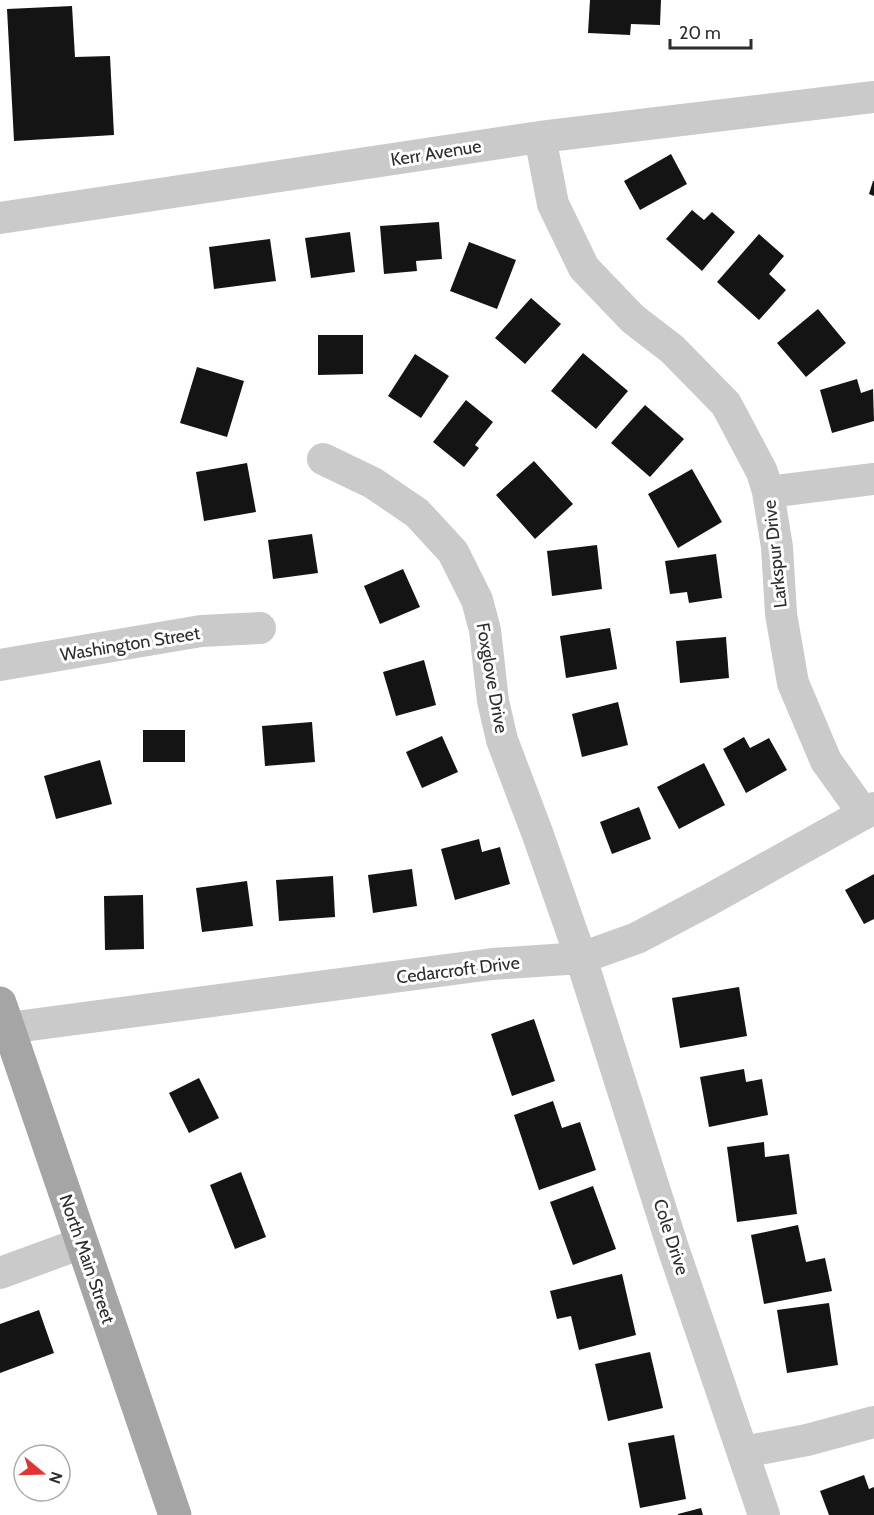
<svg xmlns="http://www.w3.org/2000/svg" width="874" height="1515" font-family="Cabin,sans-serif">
	<rect width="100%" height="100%" fill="#fff"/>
	<path fill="#141414" d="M590 0H661L660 25 631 24 630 35 588 33Z
		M72 6 75 57 110 56 114 135 14 141 7 9Z
		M671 154 687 184 640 210 624 181Z
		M873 181H874V196L869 194Z
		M692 210 704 220 712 212 735 232 702 271 666 239Z
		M439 222 442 259 416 261 417 271 384 274 380 226Z
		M350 232 355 272 311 278 305 238Z
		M759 234 784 256 769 274 786 290 759 320 717 282Z
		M270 239 276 281 214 289 209 247Z
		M469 242 516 260 497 309 450 291Z
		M531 298 561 324 525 364 495 338Z
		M818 309 846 343 806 377 777 343Z
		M318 335H363V374L318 375Z
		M583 353 628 391 596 429 551 391Z
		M415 354 449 376 421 418 388 396Z
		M197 367 244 381 227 437 180 423Z
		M857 379 861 393 873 389 874 421 832 433 820 390Z
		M466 400 493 422 475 445 479 448 464 467 433 442Z
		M645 405 684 439 650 477 611 443Z
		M534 461 573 504 535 539 496 495Z
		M247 463 256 512 204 521 196 472Z
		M692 469 722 522 678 548 648 494Z
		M312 534 318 573 273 579 268 540Z
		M597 545 602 589 552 596 547 551Z
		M716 554 722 598 689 603 687 592 670 594 665 561Z
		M403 569 420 607 380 624 364 586Z
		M610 628 617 669 566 678 560 636Z
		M726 637 729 678 680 683 676 641Z
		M424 660 436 705 396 716 383 672Z
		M618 702 628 745 582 757 572 714Z
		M312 722 315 762 265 766 262 726Z
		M143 730H185V762H143Z
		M442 736 458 772 422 788 406 752Z
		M744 737 750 748 769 738 787 770 746 793 723 749Z
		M100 760 112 804 56 819 44 776Z
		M704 763 725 805 679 829 657 787Z
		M639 807 651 839 612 854 600 822Z
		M479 839 482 852 500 847 510 884 455 900 441 849Z
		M412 869 417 906 373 913 368 875Z
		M874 874V919L864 924 845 890Z
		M333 876 335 917 279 921 276 880Z
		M247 881 253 926 202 932 196 888Z
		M143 895 144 949 105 950 104 896Z
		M739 987 747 1036 680 1048 672 998Z
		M534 1019 555 1081 512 1096 491 1034Z
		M744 1069 746 1082 762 1079 768 1115 709 1127 700 1077Z
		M199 1078 219 1118 189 1133 169 1093Z
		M553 1101 562 1128 580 1122 596 1170 539 1190 514 1115Z
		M764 1142 765 1157 789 1154 797 1214 737 1222 727 1147Z
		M241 1172 266 1237 235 1249 210 1185Z
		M593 1186 616 1249 573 1265 550 1202Z
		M798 1225 806 1262 825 1258 832 1291 764 1304 751 1235Z
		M622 1274 636 1335 579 1350 571 1316 557 1319 550 1291Z
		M829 1303 838 1365 787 1373 777 1310Z
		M39 1310 54 1353 0 1373V1324Z
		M650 1352 663 1408 608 1421 595 1364Z
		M674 1435 686 1499 640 1508 628 1443Z
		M864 1475 869 1489 874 1487V1515H829L820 1491Z
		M701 1508 703 1515H678V1514Z"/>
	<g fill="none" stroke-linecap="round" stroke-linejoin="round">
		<path stroke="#cacaca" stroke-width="32" d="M540 137 553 204 584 268 633 319 672 349 726 404 762 472 768 492 777 547 781 614 793 683 826 761 864 814
			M0 218 540 137 874 97
			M323 459 373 483 417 513 453 552 477 600 485 630 493 701 502 740 538 835 581 958 673 1248 764 1515
			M768 492 874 479
			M0 665 201 631 260 628
			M8 1028 492 964 581 958 637 938 709 900 874 808
			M0 1273 82 1243
			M743 1452 807 1440 874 1422"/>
		<path stroke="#a5a5a5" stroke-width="33" d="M0 1003 175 1515"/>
	</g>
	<g text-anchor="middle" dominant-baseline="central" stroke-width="6" stroke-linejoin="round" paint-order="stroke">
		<g font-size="18" fill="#2d2d2d" stroke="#fff">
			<text transform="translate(436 153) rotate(-9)">Kerr Avenue</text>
			<text transform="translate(775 554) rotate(-96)">Larkspur Drive</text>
			<text transform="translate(130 644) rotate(-9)">Washington Street</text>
			<text transform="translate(492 678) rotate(80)">Foxglove Drive</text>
			<text transform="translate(458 970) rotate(-7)">Cedarcroft Drive</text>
			<text transform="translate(671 1237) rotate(72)">Cole Drive</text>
			<text transform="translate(87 1259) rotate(71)">North Main Street</text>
		</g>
	</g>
	<g transform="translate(42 1473) rotate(109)"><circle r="28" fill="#ffffff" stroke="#ababab" stroke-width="1.5"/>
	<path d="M0-4.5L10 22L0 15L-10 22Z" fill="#e03435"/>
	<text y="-9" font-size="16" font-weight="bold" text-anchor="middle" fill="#2d2d2d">N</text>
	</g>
	<path d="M670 39v9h81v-9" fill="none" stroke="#2d2d2d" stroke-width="3"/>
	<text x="679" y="39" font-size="18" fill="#2d2d2d" stroke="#ffffff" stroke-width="4.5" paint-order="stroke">20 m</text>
</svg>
